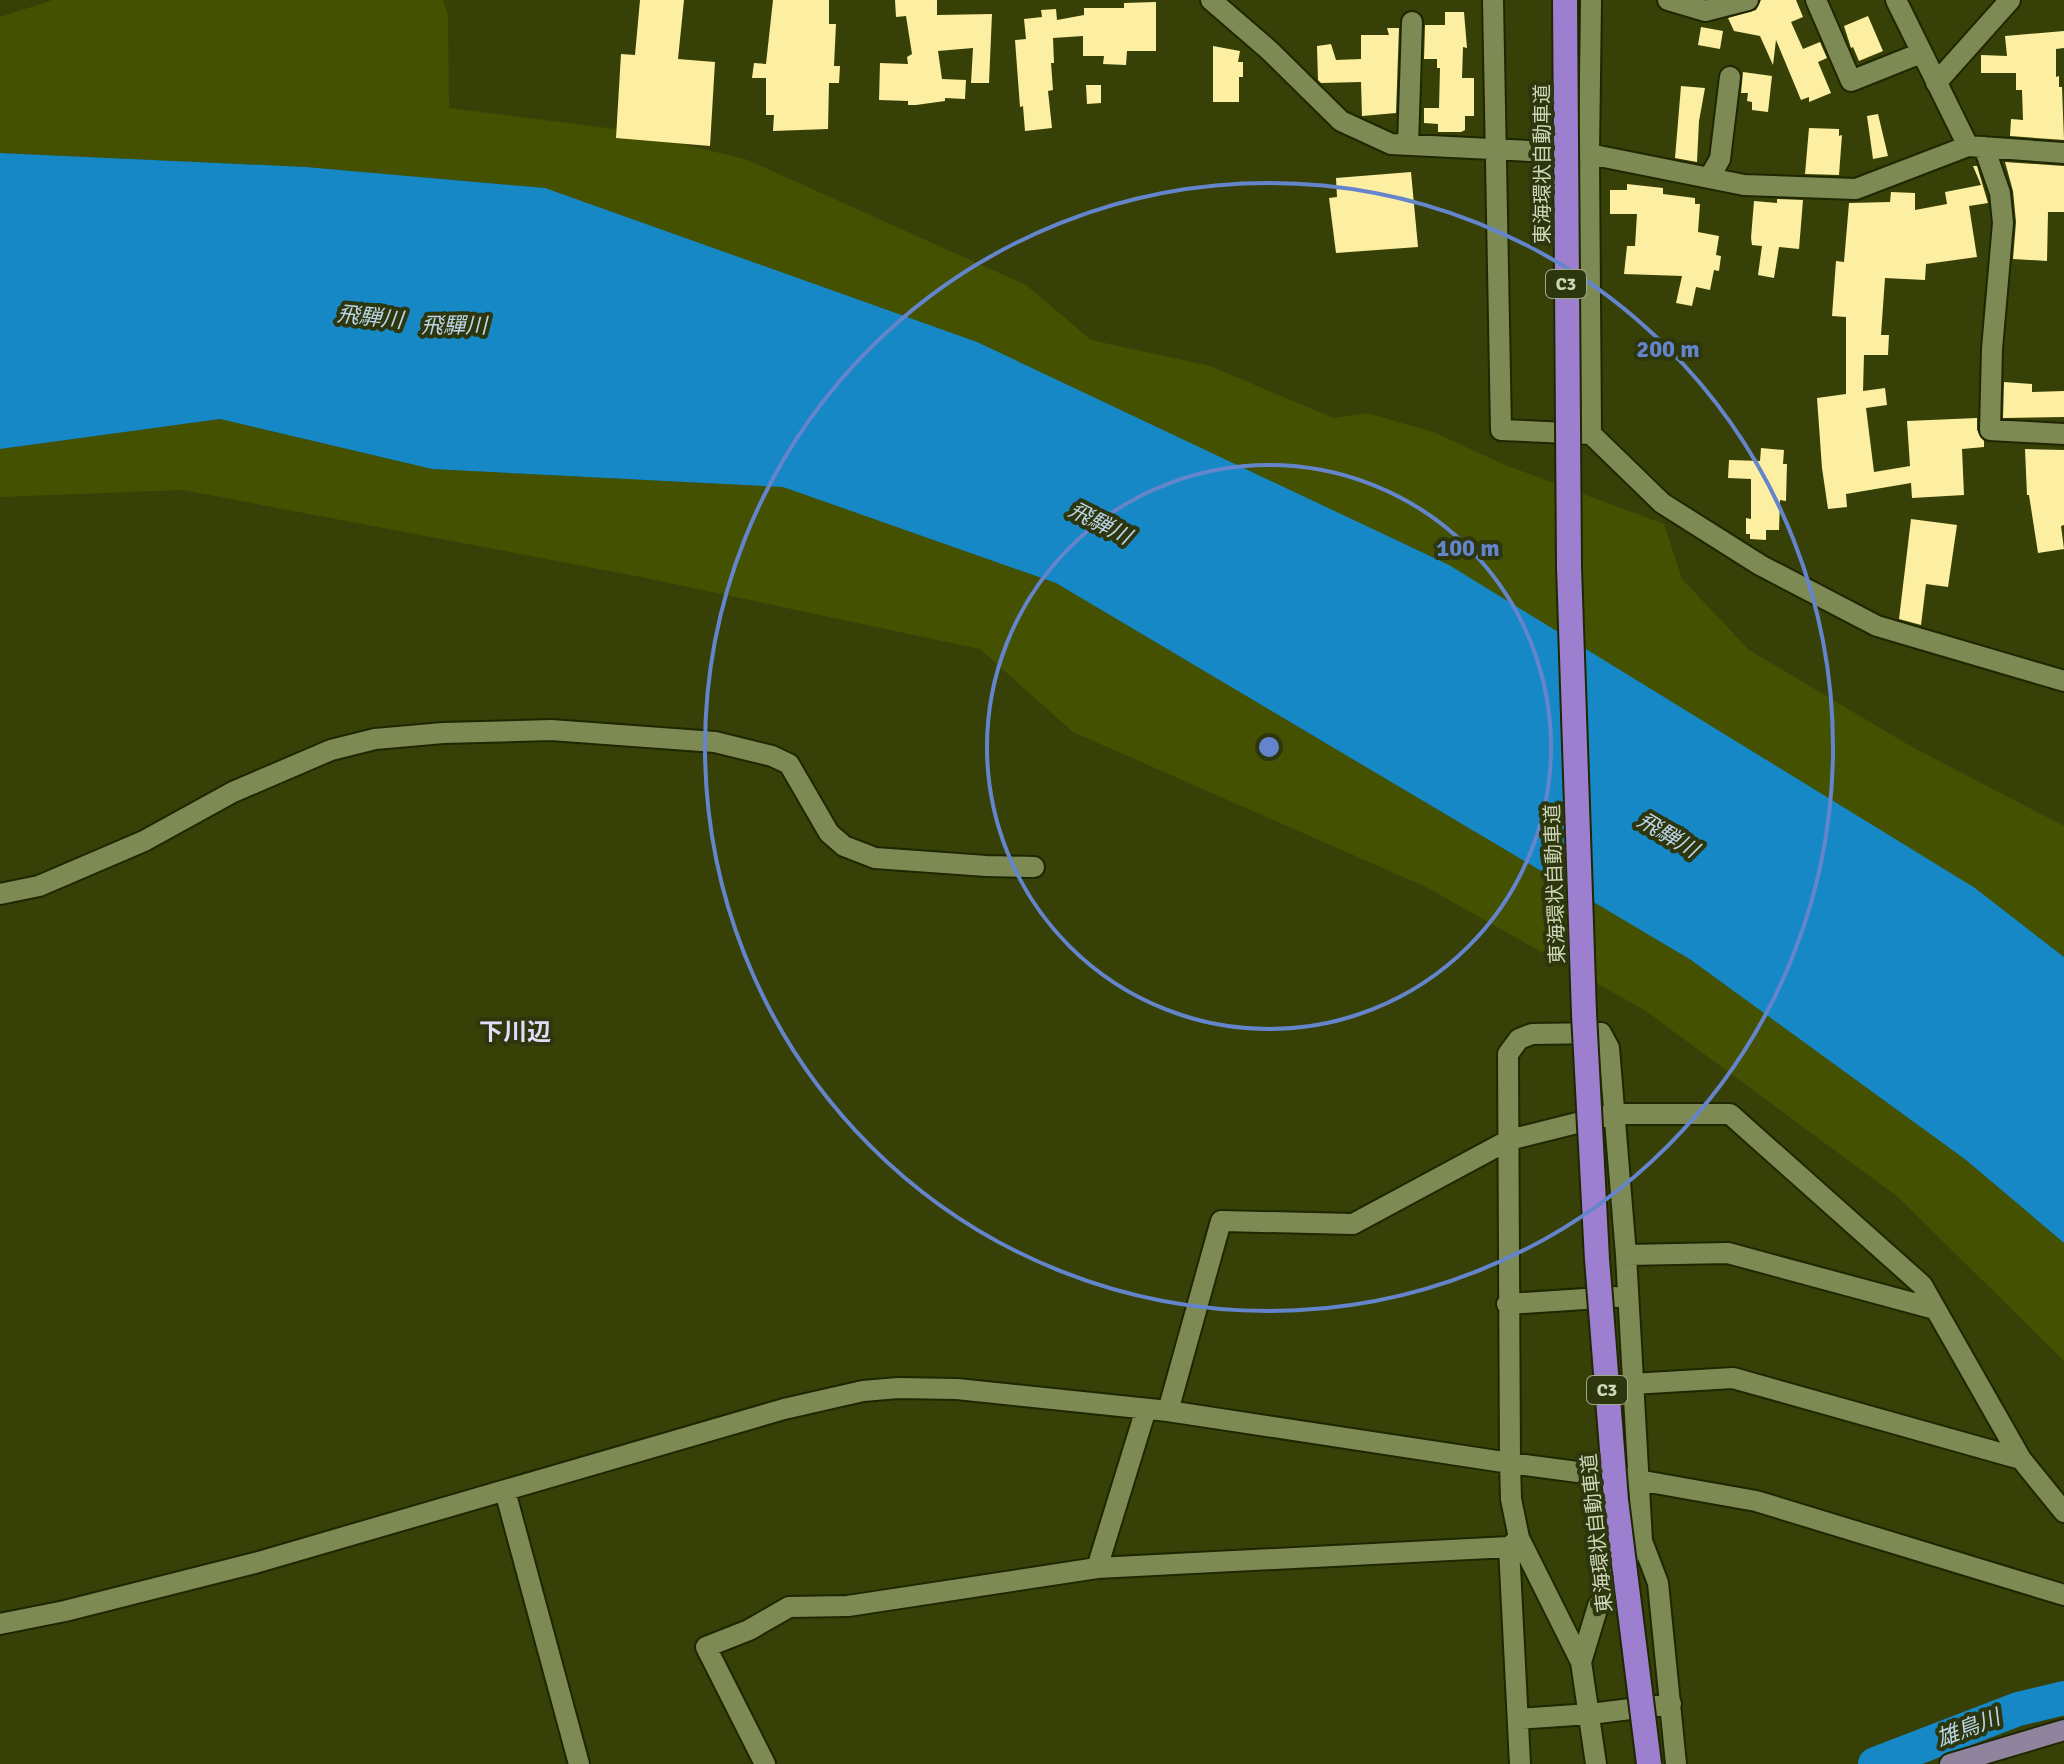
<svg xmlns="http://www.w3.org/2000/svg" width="2064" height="1764" font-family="Signika,'Noto Sans JP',sans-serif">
	<rect width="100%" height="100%" fill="#374107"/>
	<path fill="#445100" d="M53 0H443L448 15 449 108 623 130 745 159 1026 285 1091 340 1210 366 1333 418 1367 413 1433 432 1505 465 1664 524 1682 579 1749 650 1912 747 2064 826V957L1975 888 545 188 306 167 0 153V17Z
		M220 419 432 469 784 487 1056 583 1691 960 1966 1160 2064 1243V1361L1898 1197 1646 1011 1426 887 1073 732 980 649 641 577 183 490 0 497V449Z"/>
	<path fill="#1688c5" d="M0 153 306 167 545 188 977 342 1449 565 1975 888 2064 957V1243L1966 1160 1691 960 1056 583 783 487 432 469 220 419 0 449Z"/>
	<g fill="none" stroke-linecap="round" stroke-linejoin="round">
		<path stroke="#1688c5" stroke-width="34" d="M1875 1764 2018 1709 2064 1698"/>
	</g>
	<path fill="#fcefa1" d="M640 0H684L678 59 715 62 710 146 616 138 621 54 635 55Z
		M773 0H829V24H836L834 66H840L839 83H829L828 129 773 131 774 115H766V78H752L754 63 766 64Z
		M895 0H937V15L992 14 989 83H971L973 48 938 51 942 79 966 80 965 99 945 98V101L916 105H908V101L879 100 880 63 908 64 907 57 912 54 906 16 896 17Z
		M1761 0H1796L1803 17 1791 22 1803 49 1820 42 1827 58 1818 62 1831 93 1809 102V97L1801 100 1776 40 1773 65 1760 36 1734 31 1728 18 1756 10Z
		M1156 2V51H1127L1126 65 1103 64 1104 56H1083V36L1053 38 1054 63H1051L1053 90 1048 91 1052 128 1025 131 1023 106 1020 107 1015 40 1026 39 1024 19 1042 17 1041 10 1056 9 1057 20 1084 15V8H1124V3Z
		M1445 12H1464L1467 48 1463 47 1462 78H1474V116H1465V130L1461 132H1438V124L1424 123V108H1439L1440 68H1437V59H1424L1425 25H1445Z
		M1868 16 1883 51 1859 61 1853 47 1851 48 1844 26Z
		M1701 27 1723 31 1720 49 1698 45Z
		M1387 28H1399L1396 113 1362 116 1361 82 1321 83 1318 80 1317 46 1331 44 1336 60 1361 59V35H1389Z
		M2064 31V48L2056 49V77L2059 76V87H2062L2064 140 2010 136 2011 119 2023 120 2022 90H2016V73H1981V55L2007 56 2005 36Z
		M1213 46 1240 51 1238 62H1243V77H1239V102H1213Z
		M1743 72 1772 76 1768 112 1752 110V102L1747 101 1748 93H1741Z
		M1086 85H1101V103L1087 104Z
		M1681 86 1705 88 1699 121 1697 162 1675 158Z
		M1878 114 1888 156 1873 159 1867 116Z
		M1809 128 1839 129V136L1842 135 1839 175 1805 174Z
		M2005 162 2064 166V212H2048L2047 261 2013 259 2016 222 2013 191Z
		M1973 166H1977L1988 203 1969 206 1977 257 1926 264 1925 280 1885 278 1881 335H1889L1888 355H1864L1863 391 1885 388 1887 405 1866 408 1874 472 1910 466 1907 421 1977 418V430L1984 441V447L1962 449 1964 495 1912 498 1911 483 1846 494 1847 507 1828 509 1822 468 1817 398 1846 394V317L1832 316 1836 261 1844 262 1849 203 1890 202 1891 192 1915 193V210L1947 204 1945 192 1981 185Z
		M1411 172 1418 247 1336 253 1329 198 1337 197 1336 178Z
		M1627 184 1663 188V194L1695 198V204H1700L1698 232 1719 236 1716 255 1721 256 1719 271 1714 270 1710 290 1696 287 1692 306 1676 303 1682 276 1624 274 1627 246H1635L1637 214H1610V190H1627Z
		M1777 199 1803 200 1799 249 1779 247 1774 278 1758 275 1762 246 1752 245 1751 238 1754 201 1777 203Z
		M2004 382 2032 384V392L2064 391V417L2003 418Z
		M1761 448 1784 450 1783 464H1787L1786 501 1780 500 1779 530H1766V540L1750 539V534H1746V518L1751 519V479L1728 478 1729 460 1760 461Z
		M2025 449 2064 450V525L2061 526 2064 549 2038 553 2029 495H2027Z
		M1911 519 1957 525 1948 587 1926 584 1921 625 1899 619Z"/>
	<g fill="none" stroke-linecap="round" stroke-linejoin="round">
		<g stroke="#1f2600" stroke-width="24">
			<path id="minor" d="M1211 0 1270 51 1341 121 1391 144 1589 154 1744 185 1856 189 1968 146 2064 153
				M1493 0 1501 430 1591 434 1589 154 1591 0
				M1668 0 1705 11 1748 0
				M1816 0 1851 81 1921 53
				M1896 0 1968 146
				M1936 83 2010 0
				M1408 145 1412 22
				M1984 147 2000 193 2003 223 1992 349 1990 430 2064 434
				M1709 178 1720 159 1730 77
				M1591 434 1662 503 1760 565 1877 626 2064 681
				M0 894 39 886 144 841 233 792 331 750 375 739 443 733 551 730 715 742 772 756 789 764 829 833 844 846 875 858 986 866 1034 867
				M1626 1255 1728 1253 1935 1309
				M1507 1304 1615 1297
				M1632 1384 1733 1378 2021 1459
				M1168 1411 1221 1221 1353 1224 1509 1140 1613 1114H1730L1922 1285 2021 1459 2064 1512
				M505 1491 579 1764
				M1516 1541 1509 1547 1520 1764
				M1097 1568 1146 1409
				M0 1624 65 1611 255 1563 784 1409 863 1391 898 1388 957 1389 1168 1411 1510 1463 1508 1054 1519 1039 1532 1034 1601 1033 1609 1048 1626 1255 1642 1541 1658 1583 1676 1764
				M1581 1662 1598 1606 1628 1560
				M1518 1719 1590 1714 1671 1704
				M765 1764 706 1647 749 1630 789 1607 848 1606 1097 1568 1509 1547
				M1596 1764 1581 1662 1519 1538 1511 1499 1510 1463 1638 1480 1756 1501 2064 1595"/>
		</g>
		<g stroke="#1f2600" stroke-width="24">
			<path id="major" d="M1950 1764 2064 1730"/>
		</g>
		<g stroke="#1f2600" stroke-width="28">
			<path id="highway" d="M1569 567 1584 1014"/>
		</g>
		<use href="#minor" stroke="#7d8a54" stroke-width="20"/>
		<use href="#major" stroke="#90839e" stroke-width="20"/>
		<use href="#highway" stroke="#9d7fd0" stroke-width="24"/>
		<g stroke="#1f2600" stroke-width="28" stroke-linecap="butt">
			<path id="highway-bridge" d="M1565 0 1569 567
				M1584 1014 1597 1259 1616 1500 1649 1764"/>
		</g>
		<use href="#highway-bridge" stroke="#9d7fd0" stroke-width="24"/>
	</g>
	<g fill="none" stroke="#6485cc" stroke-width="4">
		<circle cx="1269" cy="747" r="282"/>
		<circle cx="1269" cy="747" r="564"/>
	</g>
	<g text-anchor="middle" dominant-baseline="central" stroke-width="8" stroke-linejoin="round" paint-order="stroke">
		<g fill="#2d360c" stroke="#9ea786" stroke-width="2">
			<rect x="1546" y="270" width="40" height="28" rx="6"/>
			<rect x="1587" y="1376" width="40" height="28" rx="6"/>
		</g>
		<g font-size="18" font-weight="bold" fill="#cfd7bb">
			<text x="1566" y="284">C3</text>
			<text x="1607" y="1390">C3</text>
		</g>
		<g font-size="20" fill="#cfd7bb" stroke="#2d360c">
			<text transform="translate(1542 164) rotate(-90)">東海環状自動車道</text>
			<text transform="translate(1555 884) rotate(-92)">東海環状自動車道</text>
			<text transform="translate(1597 1533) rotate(-96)">東海環状自動車道</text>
		</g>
		<g font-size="22" font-style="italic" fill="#bcd6e9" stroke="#2d360c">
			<text transform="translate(370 317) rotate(6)">飛騨川</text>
			<text x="454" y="325">飛驒川</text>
			<text transform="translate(1100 523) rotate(27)">飛騨川</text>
			<text transform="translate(1668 835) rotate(31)">飛騨川</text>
			<text transform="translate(1968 1728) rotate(-21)">雄鳥川</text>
		</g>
		<g font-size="24" font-weight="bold" fill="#e4dbf8" stroke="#2d360c">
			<text x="515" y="1032">下川辺</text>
		</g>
	</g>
	<circle cx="1269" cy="747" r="12" fill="#6485cc" stroke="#2d360c" stroke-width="4"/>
	<g font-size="24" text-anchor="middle" font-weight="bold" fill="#6485cc" stroke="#2d360c" stroke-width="8" stroke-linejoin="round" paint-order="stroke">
		<text x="1668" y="357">200 m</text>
		<text x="1468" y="556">100 m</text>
	</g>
</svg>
